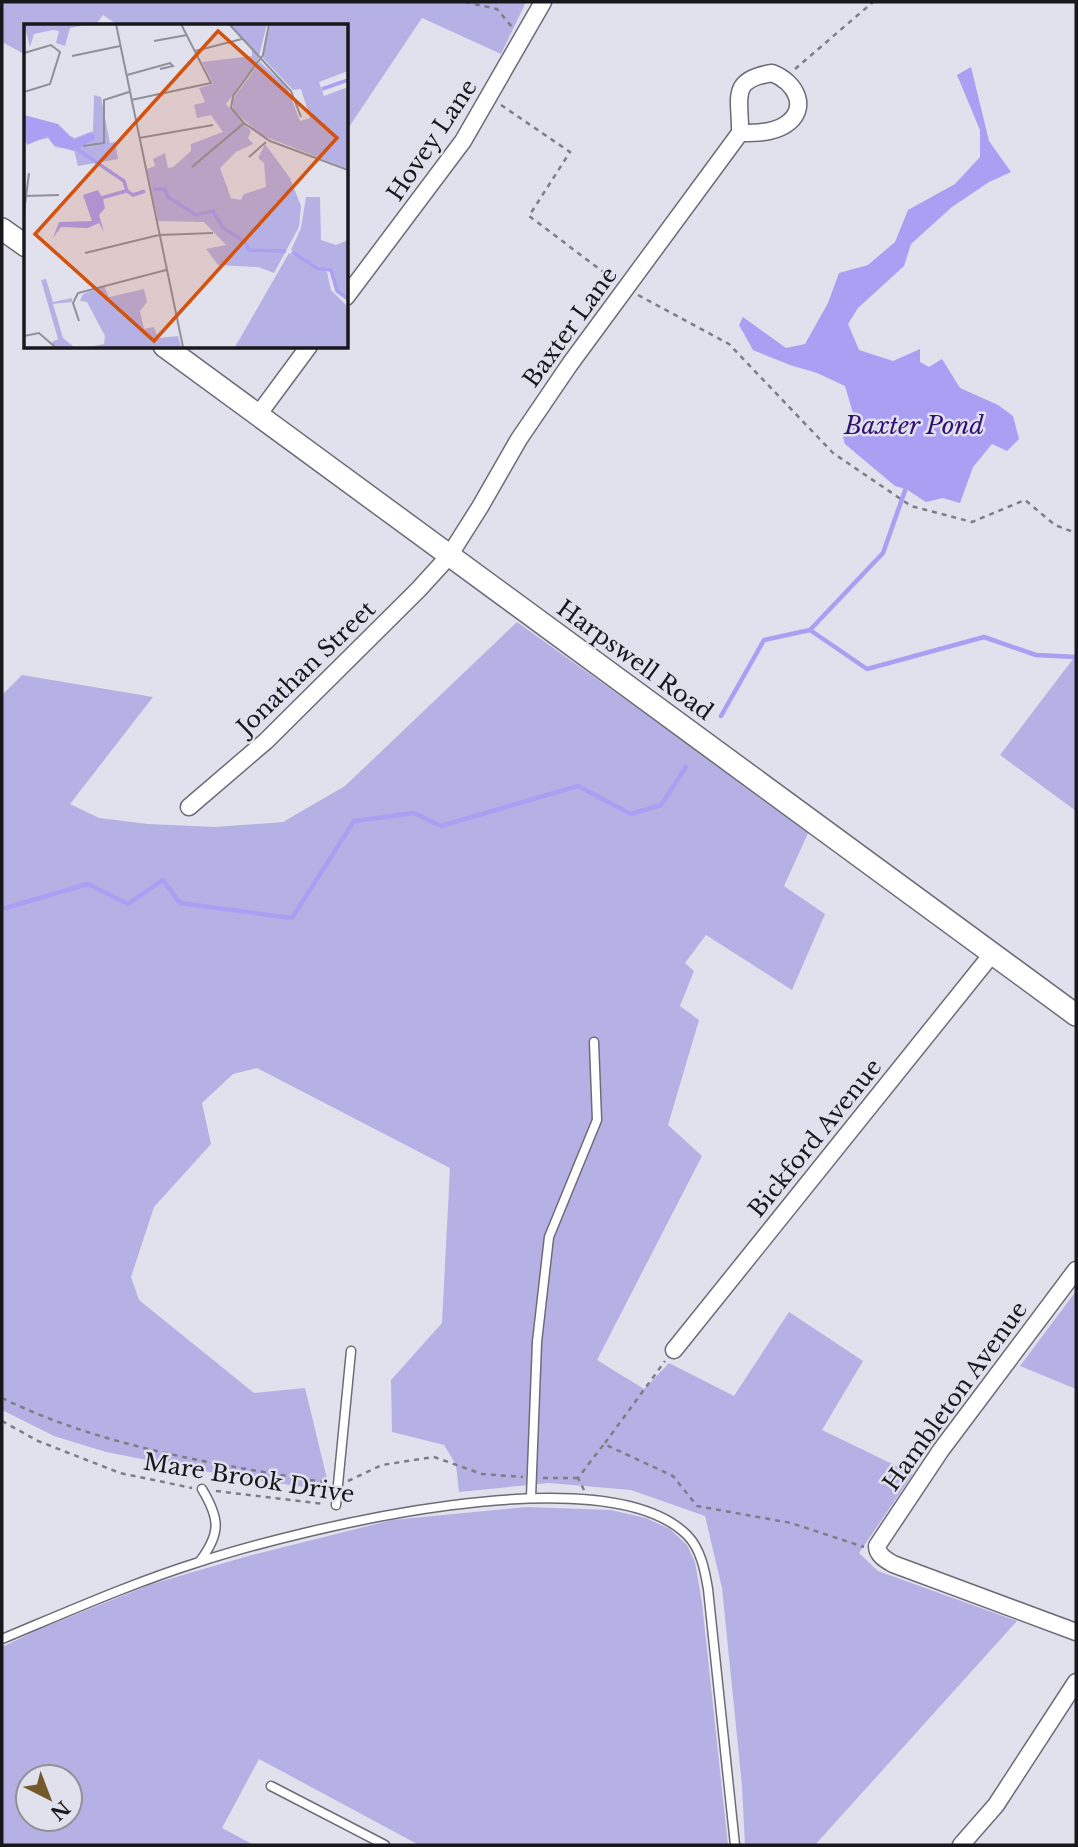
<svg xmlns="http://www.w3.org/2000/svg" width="1078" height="1847" font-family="'Libre Baskerville',serif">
	<rect width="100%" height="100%" fill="#e1e0ed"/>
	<path fill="#b6b1e4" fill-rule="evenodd" d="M2 2H526L501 54 422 18 347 130 346 26H119L103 15 95 26H26V55L2 42Z
		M517 622 809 831 784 886 825 914 792 990 706 935 685 963 694 971 680 1006 699 1020 668 1125 702 1156 597 1360 644 1389 669 1363 734 1396 789 1312 863 1361 822 1430 913 1474 859 1553 878 1571 1017 1621 815 1845H745L742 1786 722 1588 705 1516 631 1490 549 1483 459 1492 456 1465 444 1445 392 1432 391 1380 442 1323 450 1168 257 1068 233 1074 202 1103 211 1144 154 1207 131 1277 139 1300 254 1393 305 1388 330 1491 230 1476 106 1452 54 1436 2 1410V695L22 675 153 697 70 804 99 818 148 824 215 827 283 822 345 786Z
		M1076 655V811L1000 755Z
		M1076 1291V1389L1020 1366Z
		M526 1507 611 1510 646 1518 670 1529 687 1545 695 1562 702 1603 728 1845H419L259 1759 222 1828 254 1845H2V1647L42 1628 152 1584 248 1556 392 1520ZM28 1777H70V1819H28Z"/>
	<path fill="#aa9ff3" d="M971 67 989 141 1011 172 989 182 952 207 911 244 904 266 858 308 848 324 859 350 893 361 920 349V362L929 367 942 359 960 388 998 405 1013 416 1019 439 1007 451 992 444 973 467 960 503 943 498 926 502 906 489 895 486 845 444 843 437 855 420 845 386 817 373 790 365 753 350 739 325 743 317 786 348 805 344 828 303 839 273 868 265 895 242 908 210 955 184 980 157V130L957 75Z"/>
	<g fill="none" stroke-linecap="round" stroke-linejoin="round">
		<path stroke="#aa9ff3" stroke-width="4.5" d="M810 630 883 553 907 485
			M721 716 764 640 810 630 867 669 984 637 1036 655 1076 657
			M2 909 88 884 128 904 163 880 180 903 292 918 354 821 414 813 441 826 578 786 631 814 661 805 686 767"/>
		<g stroke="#6c6b77" stroke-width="11">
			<path id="lane" d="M531 1497 537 1342 549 1237 597 1120 594 1042
				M336 1505 351 1351
				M200 1561C221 1533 220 1519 202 1489
				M2 1639C67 1612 132 1583 199 1562 301 1529 604 1453 687 1535 701 1549 705 1571 708 1589L735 1845
				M271 1786 385 1845"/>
		</g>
		<g stroke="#6c6b77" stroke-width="19">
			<path id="street" d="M772 73C796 82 810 109 785 125 772 133 755 133 740 133 741 99 728 80 772 73Z
				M346 297 463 141 543 2
				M258 415 309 346
				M189 807 266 741 419 589 449 556 480 507 519 439 570 364 740 133
				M1076 1270 941 1450 877 1546C877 1555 886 1560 893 1564L1076 1632
				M674 1350 992 954
				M961 1845 996 1805 1076 1682"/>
		</g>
		<g stroke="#6c6b77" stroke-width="24">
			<path id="secondary" d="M2 229 26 246
				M164 346 1076 1015"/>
		</g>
		<path stroke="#7e7d86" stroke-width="2.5" stroke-dasharray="5 5" stroke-linecap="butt" d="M465 2 497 9 512 27
			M795 69 873 2
			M501 105 570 152 529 216 614 280
			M638 295 729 344 833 453 911 506 972 522 1025 500 1055 525 1076 533
			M2 1398C104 1448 217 1464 328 1483
			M2 1421 38 1441 120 1473 192 1488
			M605 1443 665 1361
			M543 1478H578
			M348 1481 382 1465 434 1457 482 1474 523 1477
			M584 1490 578 1478 604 1444 673 1476 697 1506 791 1523 864 1547
			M216 1491 324 1504"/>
		<use href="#lane" stroke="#fff" stroke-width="8"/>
		<use href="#street" stroke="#fff" stroke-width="16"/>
		<use href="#secondary" stroke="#fff" stroke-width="21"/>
	</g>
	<g text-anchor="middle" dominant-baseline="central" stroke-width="5" stroke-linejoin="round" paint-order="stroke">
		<g font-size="23" fill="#18181c" stroke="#e1e0ed">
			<text transform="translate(432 140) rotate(-56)">Hovey Lane</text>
			<text transform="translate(570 327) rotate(-54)">Baxter Lane</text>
			<text transform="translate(635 660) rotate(36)">Harpswell Road</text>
			<text transform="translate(306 668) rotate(-44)">Jonathan Street</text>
			<text transform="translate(815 1138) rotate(-51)">Bickford Avenue</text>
			<text transform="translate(955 1396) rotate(-54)">Hambleton Avenue</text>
			<text transform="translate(249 1478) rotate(9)">Mare Brook Drive</text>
		</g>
		<g font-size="24" font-style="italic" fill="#321172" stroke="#e1e0ed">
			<text x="914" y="425">Baxter Pond</text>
		</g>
	</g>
	<g transform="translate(24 24)">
		<rect width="324" height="324" fill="#e1e0ed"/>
		<path d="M0 0H65L46 4 41 22 32 19 35 7 29 6 10 10 6 23ZM206 0H243L234 36 202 80 227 107 224 114 229 120 212 128 196 144 207 174 217 176 220 170 242 163 240 139 234 134 241 120 266 154 277 182 275 203 250 249 234 243 194 241 182 225 202 221 180 198 134 197 123 145 131 142 129 135 141 129 144 144 149 143 167 127V120L199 108 187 91 173 94 170 81 181 78 175 64 189 60 178 38 228 32V25ZM246 0H324V47L295 58 300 72 324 63V145L237 111 209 86 208 76 236 38 263 63 276 97 286 94 277 65 269 66 239 34ZM70 71 77 73 86 119 91 118 94 135 54 142 50 126 31 123 24 114 1 119 0 93 51 114 69 107ZM282 173H296L297 216 312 221 324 216V273L312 266 308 245 293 242 267 226 277 204ZM265 229 303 248 307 266 324 283V323H211ZM22 255 29 278 48 274V278L29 280 39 314 50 323H30L28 318 34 315 17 256ZM80 262 85 273 120 265 123 278 116 287 120 305 130 303 134 314 154 312 157 323H64L80 320 81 312 63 278 56 277 59 270Z" fill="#b6b1e4"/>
		<path d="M0 91 34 100 50 116 65 109 71 111 70 115 49 127 29 120 24 112 3 121ZM74 166 79 175 81 184 75 191 80 208 75 199 64 204 37 203 29 214 35 198 68 197 59 171Z" fill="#aa9ff3"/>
		<path fill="none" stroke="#aa9ff3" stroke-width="3.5" d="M298 65 324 56M50 123 100 157 103 167 109 171 121 167M130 165H141L144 173 172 191 189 187 199 204 221 218 225 226 262 227M77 174 102 167M268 228 293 244 307 246 313 267 324 275"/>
		<path fill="none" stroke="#919099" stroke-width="2" d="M92 0 159 323M205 0 267 67 277 93M245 0 239 31 209 72 207 84 220 99 246 117 324 146M130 17 163 11M171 27 218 15M0 29 27 21 36 28 26 60 0 68M48 32 96 22M103 51 146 39 149 42 136 45M107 76 187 59 157 0M115 114 189 101M59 122 80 119V76L105 68M225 133 242 118M168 143 220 99M1 172 35 171M0 188 5 149M61 229 135 211 189 209M55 297 49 279 54 269 142 246M0 312 15 309 31 323"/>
		<path fill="#d3520e" fill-opacity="0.15" stroke="#d3520e" stroke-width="3.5" d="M194 7 313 114 130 317 11 210Z"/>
		<rect width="324" height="324" fill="none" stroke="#18181c" stroke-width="3.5"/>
	</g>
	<rect width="1078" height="1847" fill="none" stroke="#18181c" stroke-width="7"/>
	<g transform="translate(49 1798) rotate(138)"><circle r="33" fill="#e1e0ed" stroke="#919099" stroke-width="2"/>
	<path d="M0-5L12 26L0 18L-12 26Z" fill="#74592b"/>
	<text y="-10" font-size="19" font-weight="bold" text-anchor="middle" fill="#18181c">N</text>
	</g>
</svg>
